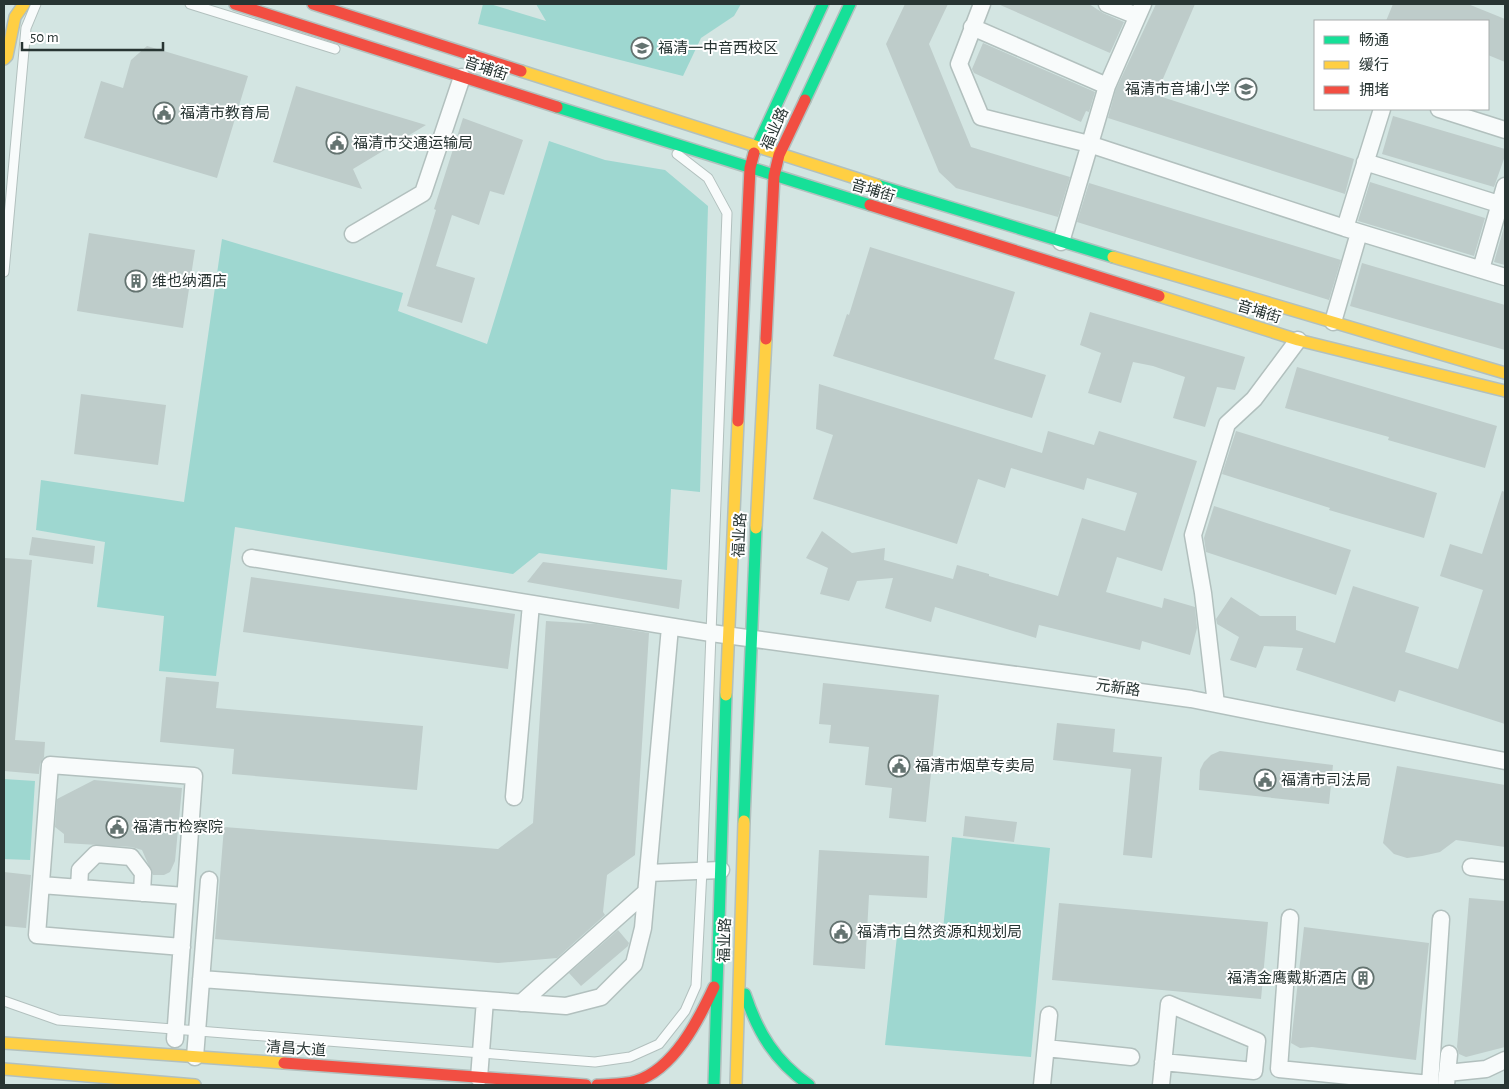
<svg xmlns="http://www.w3.org/2000/svg" width="1509" height="1089" font-family="'Alegreya Sans','Noto Sans SC',sans-serif">
	<rect width="100%" height="100%" fill="#d3e5e2"/>
	<path fill="#9ed7d0" d="M483 4H490L546 21 536 4H741L734 16 701 38 683 76 478 24Z
		M549 141 605 160 665 170 708 206 700 492 671 489 667 570 539 553 513 574 235 527 216 676 159 671 164 616 97 607 105 542 36 530 41 480 184 502 222 239 403 293 398 311 487 344Z
		M4 779 35 781 30 860 4 859Z
		M952 837 1050 848 1031 1057 885 1045 898 927 943 930Z"/>
	<path fill="#beccca" d="M905 4H948L929 44 971 147 1070 177 1058 217 956 188 939 172 886 44Z
		M998 4H1089L1103 13 1124 22 1110 53Z
		M1156 4H1195L1156 95 1354 159 1345 194 1108 118 1116 89Z
		M1393 4H1468L1505 19V62L1488 55V21H1386Z
		M983 43 1095 92 1089 112 1086 111 1081 122 974 73 972 69Z
		M147 46 248 76 217 178 84 138 101 81 123 88 131 60Z
		M296 86 426 125 353 169 362 189 273 162Z
		M1393 116 1505 149V156L1494 187 1382 154Z
		M463 118 523 140 504 195 490 191 479 225 452 215 436 266 475 278 462 323 407 306 436 210 434 209Z
		M1370 182 1485 218 1474 256 1358 221Z
		M1089 183 1341 260 1329 300 1077 222Z
		M1505 224V265L1494 262Z
		M89 233 195 250 183 328 77 311Z
		M870 247 1015 292 994 359 1046 375 1032 418 833 356 847 314 849 315Z
		M1362 263 1505 305V350L1350 306Z
		M1090 312 1245 357 1235 390 1217 387 1205 427 1173 418 1185 377 1153 366 1133 362 1121 403 1088 393 1101 353 1080 345Z
		M1297 367 1497 426 1485 468 1388 440 1389 437 1285 408Z
		M819 384 1042 453 1048 431 1094 445 1099 431 1197 461 1162 571 1117 557 1106 592 1162 608 1164 598 1195 607 1197 628 1190 655 1142 641 1140 650 1039 625 1036 638 935 607 931 622 885 608 893 578 857 581 849 601 820 594 828 568 806 558 822 531 852 553 885 548 884 560 953 579 957 565 989 574V576L1058 596 1082 518 1125 531 1137 493 1087 478 1084 490 1011 468 1005 488 978 479 957 544 813 499 833 435 816 429Z
		M81 394 166 405 158 465 74 454Z
		M1236 431 1437 493 1424 538 1329 510 1330 508 1222 474Z
		M1502 491 1505 492V724L1399 690 1395 702 1296 670 1303 648 1264 646 1256 668 1230 660 1239 637 1217 624 1216 619 1231 597 1260 616H1296V630L1335 643 1353 586 1419 607 1405 652 1458 669 1483 590 1440 576 1450 544 1482 554Z
		M1214 506 1351 550 1336 595 1206 552 1204 538Z
		M32 537 95 546 93 564 29 555Z
		M5 558 32 560 15 740 45 742 44 757 40 764 39 774 4 771Z
		M543 562 682 580 679 609 527 582Z
		M251 577 515 614 508 669 243 632Z
		M546 621 596 624 649 633 635 855 607 875 603 912 605 915 557 958 498 963 215 939 224 827 498 849 533 823Z
		M166 677 219 682 216 708 423 726 417 790 232 774 234 749 160 742Z
		M823 683 939 695 926 822 889 818 892 788 865 785 869 747 829 743 831 725 819 724Z
		M1057 723 1115 729 1113 752 1162 757 1152 858 1123 855 1131 769 1053 760Z
		M1220 751 1333 765 1329 804 1199 790 1200 770 1204 762 1211 755Z
		M1397 766 1505 785V847L1456 840 1440 852 1422 856 1407 858 1394 854 1383 843Z
		M94 780 182 788 175 861 170 872 164 875H153L142 850 132 847 64 843V834L55 827 57 799Z
		M965 816 1017 822 1014 842 963 836Z
		M819 850 929 856 927 898 869 895 865 969 813 965Z
		M4 872 31 875 26 928 4 926Z
		M1469 898 1505 901V1047L1466 1057 1459 1054 1457 1047Z
		M1059 903 1268 922 1261 999 1052 980Z
		M1304 927 1429 943 1416 1060 1312 1047 1300 1048 1291 1043Z
		M618 930 629 943 628 946 581 986 569 973Z"/>
	<g fill="none" stroke-linecap="round" stroke-linejoin="round">
		<g stroke="#b2c0be" stroke-width="11">
			<path id="lane" d="M190 4 335 49
				M4 272 26 28 36 4
				M4 1001 58 1020 595 1062 630 1057 659 1044 685 1011 696 986 702 870 727 213 708 178 677 154"/>
		</g>
		<g stroke="#b2c0be" stroke-width="19">
			<path id="street" d="M982 4 959 64 981 117 1089 144 1345 228 1382 109
				M1107 4 1137 16
				M972 27 1107 86
				M1439 109 1505 130
				M1365 162 1505 206
				M1345 228 1505 277
				M353 234 423 193 462 77
				M1061 242 1107 86 1143 4
				M1481 269 1505 186
				M1333 322 1359 233
				M251 558 711 633 1191 699 1505 761
				M1216 704 1203 593 1193 535 1227 424 1254 399 1298 340
				M514 797 531 604
				M1471 867 1505 871
				M648 873 721 870
				M41 885 185 896
				M79 888 80 870 96 854 131 857 143 873 142 893
				M1290 918 1279 1069 1430 1084 1441 919
				M201 979 566 1006 601 997 634 964 643 928 670 627
				M521 1003 646 892
				M175 1039C181 951 188 864 194 776L50 765 37 935 182 947
				M1046 1048 1131 1057
				M195 1057 209 880
				M1447 1073 1486 1069 1505 1060
				M479 1078 485 1000
				M1042 1085 1049 1015
				M1161 1085 1169 1004 1257 1041 1254 1071 1163 1062
				M1446 1085 1449 1054"/>
		</g>
		<g stroke="#b2c0be" stroke-width="14">
			<path id="fast" d="M805 100 850 4
				M557 107 870 205
				M754 153 823 4
				M877 185 1113 257
				M744 821 756 528
				M745 994C758 1033 775 1061 809 1085
				M714 1085 726 695"/>
		</g>
		<g stroke="#b2c0be" stroke-width="14">
			<path id="slow" d="M4 59 7 56 15 17 24 4
				M521 71 877 185
				M1113 257 1505 373
				M1159 296 1298 340 1505 391
				M756 528 766 339
				M726 695 738 421
				M4 1043 284 1063
				M4 1069 195 1085
				M736 1085 744 821"/>
		</g>
		<g stroke="#b2c0be" stroke-width="14">
			<path id="jam" d="M235 4 557 107
				M313 4 521 71
				M870 205 1159 296
				M766 339 774 176 779 155 805 100
				M738 421 750 168 754 153
				M284 1063 586 1085
				M597 1085C610 1084 624 1085 636 1081 674 1069 698 1021 714 987"/>
		</g>
		<use href="#lane" stroke="#f8fbfb" stroke-width="9"/>
		<use href="#street" stroke="#f8fbfb" stroke-width="16"/>
		<use href="#fast" stroke="#16e098" stroke-width="11"/>
		<use href="#slow" stroke="#ffcf43" stroke-width="11"/>
		<use href="#jam" stroke="#f24e42" stroke-width="11"/>
	</g>
	<defs>
		<g id="school-ring" transform="scale(1.125)"><circle r="9.5" fill="#fff" stroke="#647370" stroke-width="1.5"/><path d="M0-5L7-2L0 1L-7-2ZM-4 1L0 2.5L4 1V4Q0 6-4 4Z" fill="#647370"/></g>
		<g id="civic-ring" transform="scale(1.125)"><circle r="9.5" fill="#fff" stroke="#647370" stroke-width="1.5"/><path d="M-.6-6.5H3V-4.5H.6V-3L4-1V1h2V6H-6V1h2V-1L-.6-3ZM-1.2 2.5V6h2.4V2.5Z" fill="#647370"/></g>
		<g id="building-ring" transform="scale(1.125)"><circle r="9.5" fill="#fff" stroke="#647370" stroke-width="1.5"/><path d="M-4-6H4V6H1V3H-1V6H-4ZM-2.5-4.3h1.7v1.8h-1.7ZM.8-4.3h1.7v1.8H.8ZM-2.5-1h1.7V.8h-1.7ZM.8-1h1.7V.8H.8Z" fill="#647370"/></g>
	</defs>
	<g fill-rule="evenodd">
		<use href="#school-ring" x="642" y="48"/>
		<use href="#school-ring" x="1246" y="89"/>
		<use href="#civic-ring" x="164" y="113"/>
		<use href="#civic-ring" x="337" y="143"/>
		<use href="#building-ring" x="136" y="281"/>
		<use href="#civic-ring" x="899" y="766"/>
		<use href="#civic-ring" x="1265" y="780"/>
		<use href="#civic-ring" x="117" y="827"/>
		<use href="#civic-ring" x="841" y="932"/>
		<use href="#building-ring" x="1363" y="978"/>
	</g>
	<g text-anchor="middle" dominant-baseline="central" stroke-width="4" stroke-linejoin="round" paint-order="stroke">
		<g font-size="15" fill="#283533" stroke="#fff" text-anchor="start">
			<text x="658" y="48">福清一中音西校区</text>
			<text x="1230" y="89" text-anchor="end">福清市音埔小学</text>
			<text x="180" y="113">福清市教育局</text>
			<text x="353" y="143">福清市交通运输局</text>
			<text x="152" y="281">维也纳酒店</text>
			<text x="915" y="766">福清市烟草专卖局</text>
			<text x="1281" y="780">福清市司法局</text>
			<text x="133" y="827">福清市检察院</text>
			<text x="857" y="932">福清市自然资源和规划局</text>
			<text x="1347" y="978" text-anchor="end">福清金鹰戴斯酒店</text>
		</g>
		<g font-size="15" fill="#283533" stroke="#fff">
			<text transform="translate(486 69) rotate(18)">音埔街</text>
			<text transform="translate(775 129) rotate(-66)">福业路</text>
			<text transform="translate(873 191) rotate(17)">音埔街</text>
			<text transform="translate(1259 312) rotate(17)">音埔街</text>
			<text transform="translate(740 535) rotate(-87)">福业路</text>
			<text transform="translate(1118 688) rotate(8)">元新路</text>
			<text transform="translate(725 940) rotate(-88)">福业路</text>
			<text transform="translate(296 1049) rotate(4)">清昌大道</text>
		</g>
	</g>
	<rect width="1509" height="1089" fill="none" stroke="#283533" stroke-width="10"/>
	<rect x="1314" y="20" width="175" height="90" fill="#ffffff" stroke="#a9aead"/>
	<rect x="1324" y="36" width="25" height="8" fill="#16e098" stroke="#a9aead"/>
	<text x="1359" y="45" font-size="15" fill="#283533">畅通</text>
	<rect x="1324" y="61" width="25" height="8" fill="#ffcf43" stroke="#a9aead"/>
	<text x="1359" y="70" font-size="15" fill="#283533">缓行</text>
	<rect x="1324" y="86" width="25" height="8" fill="#f24e42" stroke="#a9aead"/>
	<text x="1359" y="95" font-size="15" fill="#283533">拥堵</text>
	<path d="M22 42v8h141v-8" fill="none" stroke="#283533" stroke-width="2.5"/>
	<text x="30" y="42" font-size="15" fill="#283533" stroke="#ffffff" stroke-width="4" paint-order="stroke">50 m</text>
</svg>
